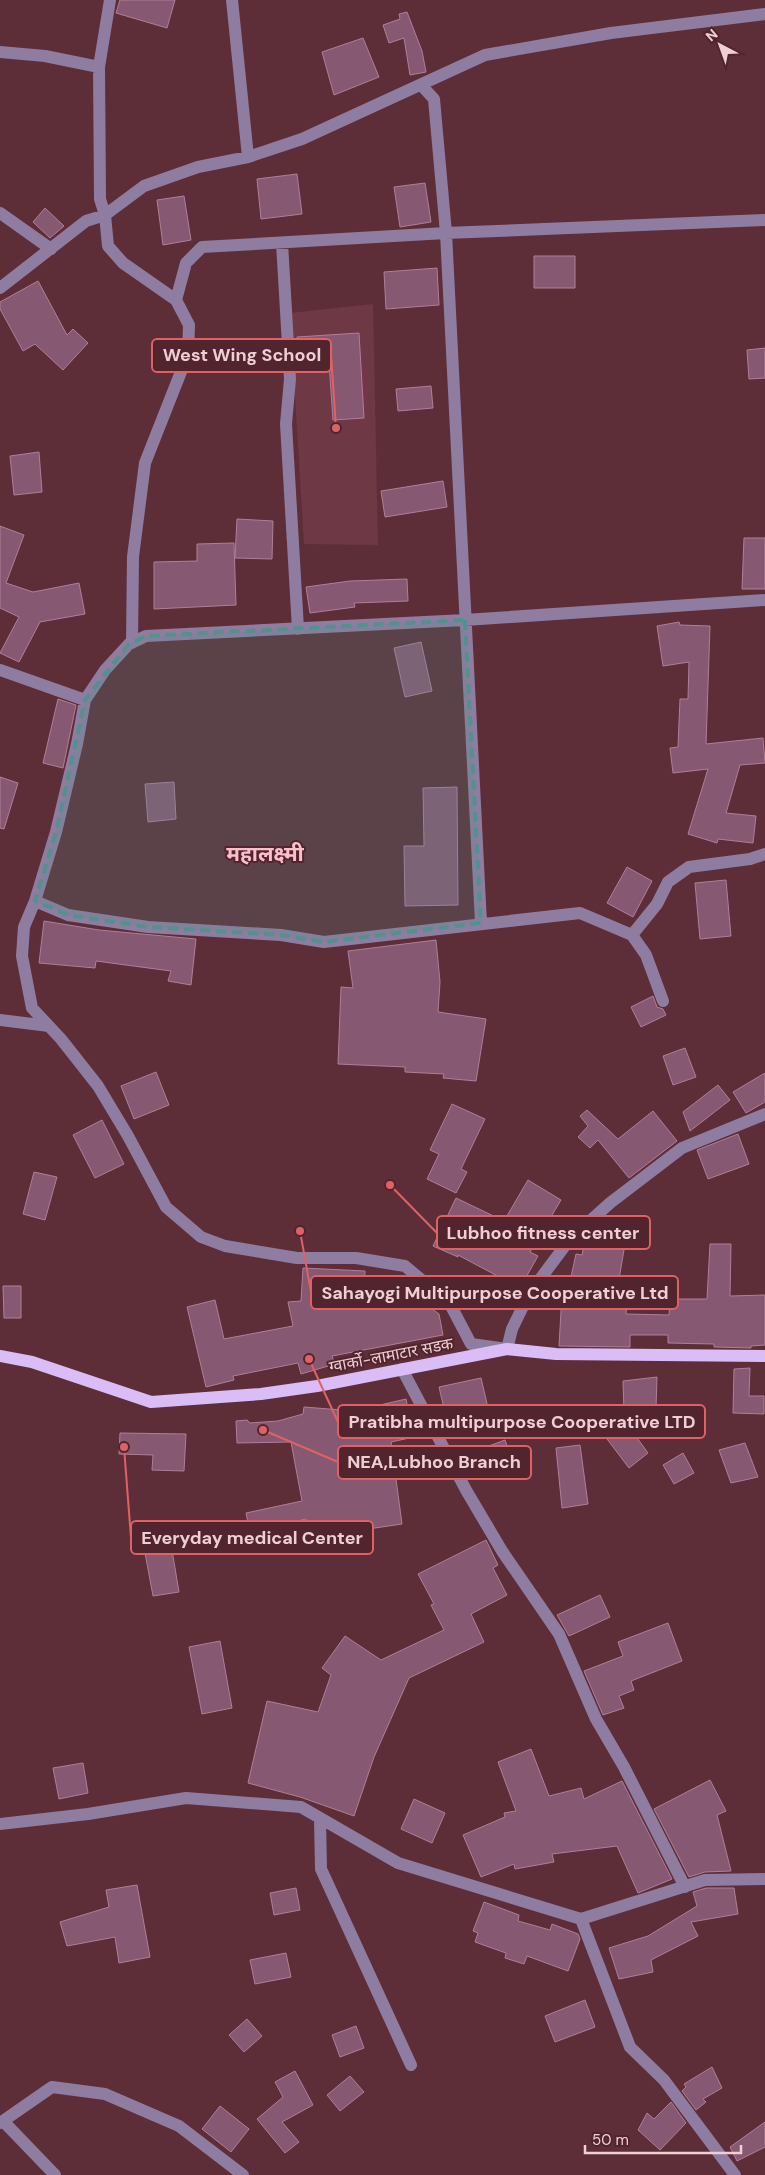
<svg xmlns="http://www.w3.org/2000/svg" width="765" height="2175" font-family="'DM Sans','Noto Sans Devanagari',sans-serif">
	<rect width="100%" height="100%" fill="#5e2e38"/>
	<path fill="#6e3844" d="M373 304 378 545 304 544 290 313Z"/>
	<path fill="#875871" stroke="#b07e98" d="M120 0H175L167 28 116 13Z
		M407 12 422 51 426 72 410 75 404 38 389 43 383 25 400 19 399 14Z
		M363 38 379 77 334 95 322 52Z
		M297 174 302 214 261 219 257 179Z
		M425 183 431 222 400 227 394 187Z
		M184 196 191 240 163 245 157 200Z
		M45 208 64 226 50 238 33 222Z
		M534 256H575V288H534Z
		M437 268 439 305 386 309 384 272Z
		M38 281 67 335 73 329 88 343 63 370 35 344 23 351 0 309V302Z
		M359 333 364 418 333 420 329 363 298 365 297 337Z
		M765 348V378L749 379 747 350Z
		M431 386 433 408 398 411 396 389Z
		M39 452 42 492 14 495 10 456Z
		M443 481 447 507 385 517 381 491Z
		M237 519 273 521 272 559 235 558Z
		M0 526 24 535 6 583 33 592 79 583 85 614 40 622 19 662 0 653 19 617 0 608Z
		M744 538H765V589H742Z
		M234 543 236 605 154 609V562L197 561V544Z
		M407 579 408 601 354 603 355 607 310 613 306 587 350 581Z
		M679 622 680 625 710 626 706 744 763 738 765 763 740 765 726 813 756 816 753 843 718 839 717 843 688 834 708 769 673 773 670 748 678 747 680 699H688L689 662 663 666 657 626Z
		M421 642 432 691 405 697 394 648Z
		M58 699 76 705 63 768 43 763Z
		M0 777 18 783 4 829 0 828Z
		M174 782 176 819 148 822 145 784Z
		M457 787 458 905 405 906 404 846H424L423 788Z
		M627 867 652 881 633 917 607 903Z
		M726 880 731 936 700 939 695 883Z
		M44 921 99 930 196 939 191 985 168 981 171 971 96 961 95 968 39 963Z
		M436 940 440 982 438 1012 486 1019 476 1081 443 1078 444 1074 405 1072V1067L338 1064 341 987 353 988 348 951Z
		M653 996 657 1007 663 1009 666 1015 641 1027 631 1007Z
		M685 1048 696 1077 673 1085 663 1056Z
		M156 1072 169 1105 134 1119 121 1086Z
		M765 1073V1102L746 1113 733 1092Z
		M718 1085 730 1100 690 1131 683 1112Z
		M452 1104 485 1119 461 1169 467 1172 456 1193 427 1179 439 1154 430 1150Z
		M587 1110 618 1139 653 1111 677 1141 629 1178 598 1140 590 1148 578 1137 588 1126 580 1116Z
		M102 1120 124 1164 95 1178 73 1135Z
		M738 1134 749 1164 708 1179 697 1150Z
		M34 1172 57 1177 45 1220 23 1214Z
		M528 1180 561 1200 530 1252 538 1256 520 1288 458 1255V1257L433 1246 456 1198 504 1221Z
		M590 1232 626 1238 619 1279 629 1280 626 1314 669 1315 670 1299H707L710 1244H731L730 1296 765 1295V1345L751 1346V1348L714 1347V1344L668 1343V1335H630V1347L559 1346 563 1276 571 1277 576 1254 582 1255 586 1236Z
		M303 1268 365 1271 363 1308 417 1298 439 1314 443 1335 332 1356 335 1364 301 1374 298 1363 233 1376 234 1380 206 1387 187 1307 215 1300 224 1339 293 1326 288 1302 301 1301Z
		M3 1286H21V1318H4Z
		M750 1368 749 1396H764V1414L733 1413 734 1369Z
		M657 1377 656 1408 624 1411 623 1381Z
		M481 1378 488 1408 446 1417 439 1387Z
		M406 1399 414 1437 391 1442 402 1524 348 1532 349 1534 310 1542 306 1519 250 1532 246 1513 302 1501 291 1442 237 1443 236 1421 247 1420 250 1423 278 1421 303 1414 304 1407 354 1411Z
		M627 1424 648 1453 629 1468 607 1439Z
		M120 1433 186 1434 184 1471 152 1470 153 1455 119 1454Z
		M505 1440 513 1463 479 1475 470 1453Z
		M745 1443 758 1477 731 1483 719 1450Z
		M580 1445 588 1504 562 1508 556 1448Z
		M683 1453 694 1473 674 1484 663 1465Z
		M170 1538 179 1592 153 1596 143 1542Z
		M486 1540 498 1565 493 1568 507 1595 471 1614 484 1642 409 1678 374 1757 354 1816 300 1797 248 1783 267 1701 318 1712 331 1675 322 1668 345 1636 381 1660 444 1630 431 1605 434 1604 418 1574Z
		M600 1595 610 1617 569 1636 557 1615Z
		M668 1623 682 1661 631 1681 634 1690 619 1696 624 1708 603 1715 584 1671 623 1656 618 1642Z
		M220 1641 232 1708 202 1714 189 1647Z
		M531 1749 549 1796 581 1788 584 1799 622 1781 672 1879 638 1893 617 1846 552 1854 554 1862 515 1869 514 1864 481 1877 463 1835 505 1817 504 1813 516 1811 498 1762Z
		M83 1763 88 1793 59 1799 53 1768Z
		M710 1780 726 1811 717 1815 731 1871 705 1872 689 1877 654 1809Z
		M414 1799 445 1813 432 1843 401 1829Z
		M137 1885 150 1957 119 1963 115 1937 67 1946 60 1922 109 1907 106 1890Z
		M296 1888 300 1910 274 1915 270 1893Z
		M706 1888H734L738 1914 691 1922 698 1936 651 1960 653 1972 619 1979 609 1948 648 1936 697 1906 693 1892Z
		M484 1902 519 1915 518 1921 550 1930 552 1924 578 1934 580 1939 568 1971 527 1956 524 1964 505 1958 506 1953 475 1942 478 1933 473 1931Z
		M286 1953 291 1977 255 1984 250 1960Z
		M585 2000 595 2027 555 2042 545 2016Z
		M247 2019 262 2036 244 2052 229 2035Z
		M356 2026 364 2048 340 2057 332 2035Z
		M712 2067 722 2088 703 2099 706 2102 696 2110 682 2091 686 2087 684 2084Z
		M295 2071 313 2105 282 2122 299 2142 285 2153 257 2119 283 2097 275 2082Z
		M350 2076 364 2092 340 2111 327 2095Z
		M671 2102 686 2123 660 2150 638 2130 647 2113 654 2119Z
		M220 2106 249 2129 231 2152 202 2129Z
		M765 2122V2147L737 2161 730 2147Z"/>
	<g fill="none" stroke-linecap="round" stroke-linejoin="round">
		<path stroke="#8f7da1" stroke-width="12" d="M232 0 248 157
			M0 52 45 56 99 67 100 199 105 215 86 221 0 288
			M99 67 110 0
			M422 86 434 99 446 233 481 923
			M0 213 51 249
			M282 243 290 379 286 424 298 629
			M176 300 186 263 202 247 446 233 765 220
			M765 600 465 620 146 636 129 644 105 670 85 700 77 744 56 832 35 901 24 927 22 956 32 1008 61 1039 98 1086 128 1136 166 1207 201 1237 225 1246 297 1258H356L405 1266 450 1304 471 1344 507 1349 512 1329 529 1294 570 1239 610 1203 682 1148 765 1114
			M132 643 133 557 145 463 188 354 189 325 176 300 123 263 108 246 105 215 144 186 198 167 248 157 302 139 485 55 611 33 765 14
			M0 670 85 700
			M35 901 68 915 148 927 281 935 324 942 580 913 632 935 646 955 663 1001
			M632 935 657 904 668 882 689 867 750 859 765 854
			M0 1020 49 1026
			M402 1369 466 1490 502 1551 559 1634 596 1719 624 1767 685 1887
			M320 1818 321 1869 411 2065
			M0 1824 88 1814 186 1798 301 1807 398 1863 581 1919 705 1880 765 1879
			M581 1919 630 2047 664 2080 735 2175
			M3 2121 55 2175
			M0 2123 52 2087 105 2094 179 2126 243 2175"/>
		<path stroke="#dabdf7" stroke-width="12" d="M0 1356 32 1362 151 1402 261 1394 317 1386 507 1349 556 1354 765 1356"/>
	</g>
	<path fill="#52918d" fill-opacity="0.2" stroke="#52918d" stroke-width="4" stroke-dasharray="10 6" stroke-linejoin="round" d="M465 620 481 923 324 942 281 935 148 927 68 915 35 901 56 832 85 700 129 644 146 636Z"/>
	<g text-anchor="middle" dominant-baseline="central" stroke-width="4" stroke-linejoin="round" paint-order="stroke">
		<g font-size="16" fill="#eecfd4" stroke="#52242e">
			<text transform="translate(391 1355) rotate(-11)">ग्वार्को-लामाटार सडक</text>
		</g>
		<g font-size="21" font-weight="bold" fill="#fbbfc9" stroke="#52242e">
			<text x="265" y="854">महालक्ष्मी</text>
		</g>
	</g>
	<path fill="none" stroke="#de6264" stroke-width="2" d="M336 428L331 355M390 1185L437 1233M300 1231L311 1292M309 1359L338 1422M263 1430L338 1462M124 1447L131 1538"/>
	<g fill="#de6264" stroke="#52242e" stroke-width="2">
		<circle cx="336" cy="428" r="5"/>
		<circle cx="390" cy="1185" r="5"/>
		<circle cx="300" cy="1231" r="5"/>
		<circle cx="309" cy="1359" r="5"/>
		<circle cx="263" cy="1430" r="5"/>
		<circle cx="124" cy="1447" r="5"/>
	</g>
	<g fill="#52242e" stroke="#de6264" stroke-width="2">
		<rect x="152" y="339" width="179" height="33" rx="5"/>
		<rect x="437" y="1216" width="213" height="33" rx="5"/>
		<rect x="311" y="1276" width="367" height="33" rx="5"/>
		<rect x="338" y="1405" width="367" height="33" rx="5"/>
		<rect x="338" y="1446" width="193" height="33" rx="5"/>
		<rect x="131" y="1521" width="242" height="33" rx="5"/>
	</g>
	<g font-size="18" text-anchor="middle" font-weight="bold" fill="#eecfd4">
		<text x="242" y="361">West Wing School</text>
		<text x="543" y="1239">Lubhoo fitness center</text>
		<text x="495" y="1299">Sahayogi Multipurpose Cooperative Ltd</text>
		<text x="522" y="1428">Pratibha multipurpose Cooperative LTD</text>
		<text x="434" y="1468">NEA,Lubhoo Branch</text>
		<text x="252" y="1544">Everyday medical Center</text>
	</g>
	<g transform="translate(720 45) rotate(319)" stroke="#52242e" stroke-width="4" paint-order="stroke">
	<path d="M0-4L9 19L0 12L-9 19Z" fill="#eecfd4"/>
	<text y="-8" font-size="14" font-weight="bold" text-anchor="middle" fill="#eecfd4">N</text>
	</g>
	<path d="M585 2145v8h156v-8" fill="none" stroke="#eecfd4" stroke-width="2.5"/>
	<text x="592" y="2145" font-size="15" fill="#eecfd4" stroke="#52242e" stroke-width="4" paint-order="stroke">50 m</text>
</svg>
